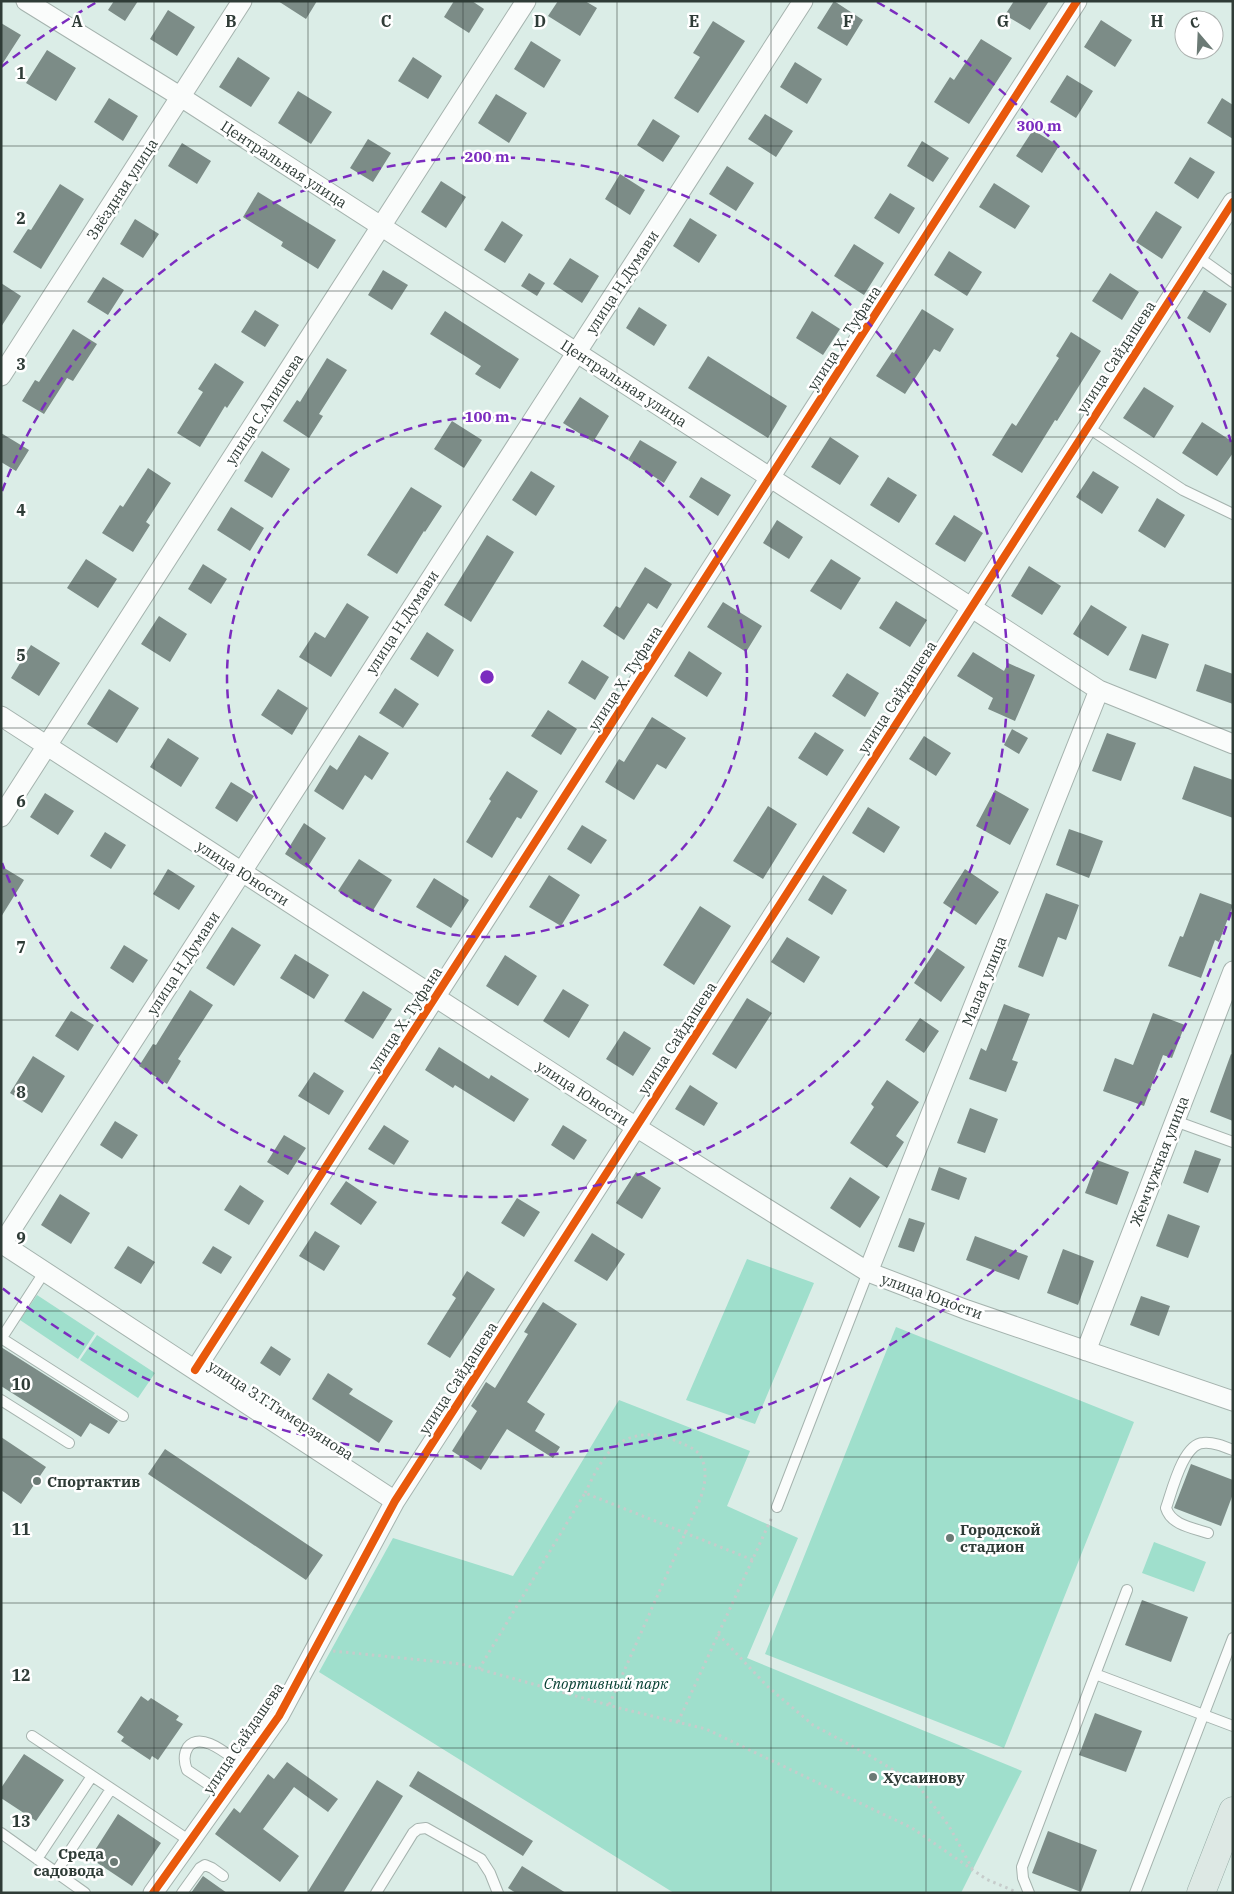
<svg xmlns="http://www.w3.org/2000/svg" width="1234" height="1894" font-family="'IBM Plex Serif',serif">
	<rect width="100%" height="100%" fill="#dbede7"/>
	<path fill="#9fdfcc" d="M747 1259 814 1283 755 1424 686 1400Z
		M37 1295 95 1333 78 1359 20 1320Z
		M896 1327 1134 1422 1004 1748 765 1654Z
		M97 1335 155 1373 138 1398 80 1360Z
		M619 1400 750 1451 727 1506 798 1538 747 1658 1022 1771 961 1893H674L319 1672 393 1538 513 1576Z
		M1154 1542 1206 1562 1194 1592 1142 1573Z"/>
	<path fill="#7c8c87" d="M114 1H138L125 21 108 10Z
		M278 1H317L306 19Z
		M454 1H472L484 9 469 33 444 17Z
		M558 1H585L597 8 580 36 548 16Z
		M834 1 863 20 847 46 817 28Z
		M1014 1H1049L1030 30 1005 15Z
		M168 10 195 27 177 56 150 39Z
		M1101 20 1132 40 1115 67 1084 47Z
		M713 21 745 41 698 113 674 98 700 57 693 53Z
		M1 23 21 35 1 66Z
		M981 39 1012 58 969 124 934 102 950 77 954 80Z
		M531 41 561 60 544 88 514 69Z
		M47 50 76 68 56 101 26 83Z
		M238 57 270 78 251 107 219 87Z
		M413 57 442 76 428 99 398 81Z
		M795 62 822 79 807 104 780 87Z
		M1067 75 1093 91 1076 118 1050 102Z
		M298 91 332 112 311 144 278 123Z
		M496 94 527 113 509 143 478 123Z
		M109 98 138 116 123 141 94 122Z
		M1222 98 1233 105V139L1207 123Z
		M765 114 793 131 776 157 748 139Z
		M653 119 680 136 663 162 637 145Z
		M1033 130 1059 146 1042 173 1016 156Z
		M368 139 391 153 373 182 350 168Z
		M922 141 949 158 933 182 907 166Z
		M182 143 211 161 197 184 168 166Z
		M1190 157 1215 172 1198 199 1174 183Z
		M727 166 754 183 736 211 709 194Z
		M620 174 645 190 630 215 605 199Z
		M441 181 466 197 446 228 421 212Z
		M994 183 1030 206 1015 229 979 207Z
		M60 184 84 199 41 269 13 252 28 229 31 230Z
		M258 192 336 240 318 269 281 246 283 242 243 217Z
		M890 193 915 208 899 234 874 218Z
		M1156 211 1182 227 1162 259 1136 242Z
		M690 218 717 235 699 263 673 246Z
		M135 219 159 234 143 258 120 244Z
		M502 221 523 235 505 263 484 250Z
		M854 244 884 263 864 295 834 276Z
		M949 251 982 272 967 296 934 275Z
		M570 258 599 276 582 303 553 284Z
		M383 270 408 285 392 310 368 295Z
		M529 273 545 283 537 296 521 286Z
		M1110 273 1139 292 1122 320 1092 301Z
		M103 277 124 290 108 315 87 302Z
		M1 283 21 296 1 327Z
		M1204 290 1227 304 1210 333 1187 318Z
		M639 307 667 325 654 346 626 328Z
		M922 309 954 329 940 352 934 349 905 394 876 376 892 352 894 353Z
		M255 310 279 325 265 347 241 332Z
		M445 311 519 359 500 389 475 374 481 366 430 334Z
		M812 311 840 329 823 355 796 338Z
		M73 329 97 344 73 381 67 378 44 414 22 401 35 380 39 382Z
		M1071 332 1101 351 1057 421 1055 420 1022 473 992 455 1012 423 1016 426 1059 358 1056 356Z
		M708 356 787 406 768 438 688 388Z
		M327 358 347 370 319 414 323 416 309 438 283 421 297 400 300 402Z
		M215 363 244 382 227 408 225 406 200 447 177 433 203 392 198 389Z
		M1144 387 1174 406 1154 438 1123 418Z
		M580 397 609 416 593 442 563 423Z
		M452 421 482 440 464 468 434 449Z
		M1202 422 1233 442V453L1217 476 1182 453Z
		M1 433 29 450 16 471 1 462Z
		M830 437 859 456 840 485 811 467Z
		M640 440 677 462 664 483 628 460Z
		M262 451 290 469 272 498 244 481Z
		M148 468 171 483 146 522 150 525 133 552 102 533 120 505 123 507Z
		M531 471 555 486 536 516 512 500Z
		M1093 471 1119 487 1102 514 1076 497Z
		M701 477 731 495 718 516 689 497Z
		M888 477 917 495 899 523 870 505Z
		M411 487 442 506 425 532 424 531 397 574 367 555Z
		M1157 498 1185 515 1165 548 1138 531Z
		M231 507 264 528 250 551 217 530Z
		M954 515 983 533 965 562 935 544Z
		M777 520 803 537 789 559 763 543Z
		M487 535 514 552 471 622 444 605Z
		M86 559 117 579 98 608 67 588Z
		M831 559 861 578 841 610 810 591Z
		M203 564 227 579 211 604 188 589Z
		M1029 566 1061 586 1042 615 1011 596Z
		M645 567 672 584 657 609 648 603 624 640 603 626 616 606 620 608Z
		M896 601 927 620 910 647 879 628Z
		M723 602 762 626 746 652 707 627Z
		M347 603 369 617 331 677 299 657 315 632 325 638Z
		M1091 605 1127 627 1108 656 1073 634Z
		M159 616 187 634 170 662 141 644Z
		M427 632 454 650 438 677 410 659Z
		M1142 634 1169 644 1156 679 1129 670Z
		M31 645 60 663 39 696 11 678Z
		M689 651 722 673 707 697 674 676Z
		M973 652 1004 671 1008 663 1035 675 1015 721 988 709 993 698 957 676Z
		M582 660 609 677 595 700 568 683Z
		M1205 664 1233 674V704L1196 691Z
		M847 673 879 693 865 717 832 696Z
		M395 688 419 704 403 728 379 713Z
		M109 689 139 708 117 743 87 724Z
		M278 689 308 708 292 735 261 715Z
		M548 710 577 729 561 755 531 736Z
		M652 717 686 738 666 769 657 764 634 800 605 782 619 759 624 762Z
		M1012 729 1028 738 1019 754 1004 745Z
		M815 732 844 750 827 776 798 758Z
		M1107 733 1136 743 1121 781 1092 771Z
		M359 735 389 753 372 780 365 775 343 810 314 791 330 765 337 770Z
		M924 736 951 753 936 776 909 759Z
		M168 738 199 758 181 787 150 767Z
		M1194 766 1233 780V818L1182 799Z
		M507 771 538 791 521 819 517 817 492 858 466 842 491 801 489 799Z
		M231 782 254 796 237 822 215 808Z
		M995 790 1029 809 1010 845 976 826Z
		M45 793 74 811 58 835 30 817Z
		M768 806 797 824 763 879 733 861Z
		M868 807 900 827 884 853 852 833Z
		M304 823 326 838 307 868 285 854Z
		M582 825 607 840 591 864 567 849Z
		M1069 829 1103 841 1089 878 1056 865Z
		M105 832 126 845 111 869 90 856Z
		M359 859 392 880 372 912 338 891Z
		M1 866 24 880 1 917Z
		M168 869 195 886 179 910 153 894Z
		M965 869 999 892 976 925 943 903Z
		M549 875 580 895 561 926 529 907Z
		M823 875 847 890 832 915 808 900Z
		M434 878 469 900 451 928 416 907Z
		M1046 893 1079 905 1066 940 1058 937 1043 977 1018 967Z
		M1200 893 1233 905 1219 942 1215 940 1201 978 1168 966 1180 936 1183 937Z
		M700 906 731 926 694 985 663 965Z
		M232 927 261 945 234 986 206 968Z
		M787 937 820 957 804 983 771 962Z
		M124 945 148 960 133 983 110 968Z
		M937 948 965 967 941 1002 914 983Z
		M295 954 329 975 314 999 280 978Z
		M505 955 537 976 518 1006 486 986Z
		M563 989 589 1005 569 1038 543 1021Z
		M190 990 213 1005 178 1059 181 1061 167 1084 139 1066 153 1044 156 1045Z
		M363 991 392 1009 373 1039 344 1021Z
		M747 998 772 1013 736 1069 712 1054Z
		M1004 1004 1030 1014 1012 1060 1018 1062 1006 1092 969 1079 981 1048 986 1051Z
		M71 1011 94 1025 78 1051 55 1036Z
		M1153 1013 1185 1025 1172 1058 1163 1055 1144 1106 1103 1091 1115 1058 1133 1065Z
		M920 1018 939 1031 924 1053 905 1040Z
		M624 1031 651 1048 633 1076 606 1059Z
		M439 1047 489 1079 491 1075 529 1099 514 1122 455 1085 453 1088 425 1070Z
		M1231 1054 1233 1055V1121L1210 1112Z
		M33 1056 65 1076 42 1113 10 1093Z
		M314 1072 344 1091 329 1115 298 1096Z
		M887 1080 919 1102 896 1136 904 1142 887 1168 850 1143 874 1107 871 1104Z
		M690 1085 718 1103 704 1126 675 1109Z
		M970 1108 998 1119 985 1153 957 1143Z
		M115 1121 138 1135 122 1159 100 1145Z
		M384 1125 409 1141 394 1165 368 1149Z
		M563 1125 587 1140 574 1160 551 1145Z
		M284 1135 306 1148 288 1175 267 1162Z
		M1195 1150 1221 1159 1208 1193 1183 1183Z
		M1097 1160 1129 1172 1117 1205 1085 1193Z
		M939 1167 967 1178 959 1200 931 1190Z
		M636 1172 661 1188 642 1219 616 1203Z
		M850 1177 880 1197 860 1228 830 1208Z
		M346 1181 377 1202 361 1225 330 1204Z
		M240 1185 264 1201 249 1225 224 1210Z
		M60 1194 90 1213 71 1244 41 1225Z
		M517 1198 540 1212 524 1237 501 1223Z
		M1168 1214 1200 1226 1188 1258 1156 1246Z
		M909 1218 925 1223 914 1252 898 1247Z
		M315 1231 340 1246 324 1271 299 1256Z
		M592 1233 625 1254 607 1281 574 1261Z
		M975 1236 1028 1256 1019 1280 966 1260Z
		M128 1246 155 1262 141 1284 114 1268Z
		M213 1246 232 1257 221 1274 202 1263Z
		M1063 1249 1094 1261 1078 1305 1047 1293Z
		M467 1271 495 1289 450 1358 427 1344 456 1298 452 1295Z
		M1141 1296 1170 1306 1159 1336 1130 1325Z
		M543 1302 577 1324 527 1402 545 1414 535 1431 560 1447 553 1458 507 1429 481 1470 452 1451 477 1411 471 1406 486 1382 495 1388 528 1334 524 1332Z
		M271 1346 291 1359 280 1376 260 1363Z
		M1 1347 118 1421 109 1434 90 1423 81 1437 1 1386Z
		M328 1373 353 1389 349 1394 393 1421 379 1443 312 1399Z
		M1 1437 46 1467 21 1504 1 1490Z
		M165 1449 323 1555 306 1580 148 1474Z
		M1191 1464 1233 1480V1494L1221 1526 1174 1508Z
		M1142 1600 1188 1617 1171 1662 1125 1645Z
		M141 1696 148 1701 151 1698 179 1716 176 1720 183 1724 158 1760 152 1756 150 1760 121 1741 124 1737 117 1732Z
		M1095 1713 1142 1731 1126 1772 1079 1755Z
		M24 1754 64 1780 36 1821 1 1798V1788Z
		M287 1762 338 1799 328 1812 294 1787 263 1829 299 1856 280 1882 215 1834 234 1808 240 1813 268 1774 274 1779Z
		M418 1771 533 1841 523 1856 409 1786Z
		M377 1780 403 1796 343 1893H307Z
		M118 1814 161 1843 132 1886 90 1858Z
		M1048 1831 1097 1850 1081 1892 1032 1873Z
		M522 1866 566 1893H516L508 1888Z
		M203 1876 227 1893H191Z"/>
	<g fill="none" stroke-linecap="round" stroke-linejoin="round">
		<g stroke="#a5b3ae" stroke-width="12">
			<path id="service" d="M1198 257 1233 282
				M1087 427 1183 490 1233 514
				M1175 1121 1233 1142
				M1 1338 123 1416
				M1 1339 45 1271
				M1 1400 69 1443
				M777 1507 868 1272
				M1208 1533C1193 1528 1171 1525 1166 1508 1172 1491 1183 1444 1203 1443 1213 1442 1223 1446 1233 1450
				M1095 1674 1233 1726
				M32 1736 190 1841
				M223 1794 187 1770C184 1762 183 1755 188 1747 202 1730 230 1757 243 1765
				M1 1833 85 1893
				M37 1859 92 1776
				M56 1872 111 1789
				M182 1893 200 1868 205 1865 212 1868 223 1876
				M376 1893 413 1833 418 1829 426 1828 481 1859 490 1873 498 1893
				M1029 1893 1023 1878 1022 1867 1127 1590
				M1135 1893 1233 1638"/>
		</g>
		<g stroke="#a5b3ae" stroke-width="21">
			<path id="minor" d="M26 1 181 97 1099 690 1233 744
				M1 376 242 1
				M1 716 636 1127 868 1272 967 1310 1233 1401
				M1 817 526 1
				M1 1243 395 1501
				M2 1244 803 1
				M868 1272 1099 690
				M1086 1351 1233 971
				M195 1370 1077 1
				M153 1893 279 1716 395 1501 1233 202"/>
		</g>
		<g stroke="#96aca6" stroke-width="29">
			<path id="primary" d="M1201 1893 1233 1811"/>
		</g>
		<path stroke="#c6cccb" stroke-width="3" stroke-dasharray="2.5 4" stroke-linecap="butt" d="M585 1493C593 1477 602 1456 617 1445 637 1430 662 1433 683 1444 688 1446 695 1449 699 1454 709 1468 705 1487 699 1502L609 1705
			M718 1634 767 1686 813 1725 865 1753 917 1784 949 1826 972 1868
			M333 1651 461 1664 619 1708 706 1729 912 1828 986 1879 1014 1891
			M479 1669 585 1493 753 1560
			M678 1722 772 1517"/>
		<use href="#service" stroke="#fafcfb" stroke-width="10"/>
		<use href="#minor" stroke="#fafcfb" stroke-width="19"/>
		<use href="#primary" stroke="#dde8e4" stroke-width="28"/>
		<g stroke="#fff" stroke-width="11">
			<path id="cycleway" d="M195 1370 1077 1
				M153 1893 279 1716 395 1501 1233 202"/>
		</g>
		<use href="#cycleway" stroke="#e8590c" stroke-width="8"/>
	</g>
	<path fill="none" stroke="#2f3c37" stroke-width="1" stroke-opacity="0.55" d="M154 1V1893M308 1V1893M463 1V1893M617 1V1893M771 1V1893M926 1V1893M1080 1V1893M1 146H1233M1 291H1233M1 437H1233M1 583H1233M1 728H1233M1 874H1233M1 1020H1233M1 1166H1233M1 1311H1233M1 1457H1233M1 1603H1233M1 1748H1233"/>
	<g fill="none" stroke="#7b2cbf" stroke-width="2.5" stroke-dasharray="9 6">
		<circle cx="487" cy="677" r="260"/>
		<path d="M2 491A520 520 0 1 1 2 863"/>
		<path d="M1231 912A780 780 0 0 1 1 1287M1 67A780 780 0 0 1 97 2M877 2A780 780 0 0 1 1231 442"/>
	</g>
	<g fill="#6b7a75" stroke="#fff" stroke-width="2">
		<circle cx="37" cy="1481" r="5"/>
		<circle cx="950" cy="1538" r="5"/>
		<circle cx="873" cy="1777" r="5"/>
		<circle cx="114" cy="1862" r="5"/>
	</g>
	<g text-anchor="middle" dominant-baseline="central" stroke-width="5" stroke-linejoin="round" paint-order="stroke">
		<g font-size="15" fill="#2f3c37" stroke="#fff">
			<text transform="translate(284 164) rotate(33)">Центральная улица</text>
			<text transform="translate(122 189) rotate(-57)">Звёздная улица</text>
			<text transform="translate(622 282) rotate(-57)">улица Н.Думави</text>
			<text transform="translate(844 338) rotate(-57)">улица Х. Туфана</text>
			<text transform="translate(1116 357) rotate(-57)">улица Сайдашева</text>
			<text transform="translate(624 383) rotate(33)">Центральная улица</text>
			<text transform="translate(264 409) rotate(-57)">улица С.Алишева</text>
			<text transform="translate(402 622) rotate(-57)">улица Н.Думави</text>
			<text transform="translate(625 678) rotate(-57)">улица Х. Туфана</text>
			<text transform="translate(897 697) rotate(-57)">улица Сайдашева</text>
			<text transform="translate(243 873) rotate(33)">улица Юности</text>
			<text transform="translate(183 963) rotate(-57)">улица Н.Думави</text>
			<text transform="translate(984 981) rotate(-68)">Малая улица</text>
			<text transform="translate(405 1019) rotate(-57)">улица Х. Туфана</text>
			<text transform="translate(677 1038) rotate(-57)">улица Сайдашева</text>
			<text transform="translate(583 1093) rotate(33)">улица Юности</text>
			<text transform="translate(1159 1161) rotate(-69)">Жемчужная улица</text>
			<text transform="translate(932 1296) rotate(20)">улица Юности</text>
			<text transform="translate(458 1378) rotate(-57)">улица Сайдашева</text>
			<text transform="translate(281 1410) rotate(33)">улица З.Т.Тимерзянова</text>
			<text transform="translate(243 1738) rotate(-56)">улица Сайдашева</text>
		</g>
		<g font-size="15" font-weight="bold" fill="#2f3c37" stroke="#fff" text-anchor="start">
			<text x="47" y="1481">Спортактив</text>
			<text x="960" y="1529">Городской<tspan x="960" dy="17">стадион</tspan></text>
			<text x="883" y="1777">Хусаинову</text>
			<text x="104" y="1853" text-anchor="end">Среда<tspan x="104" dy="17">садовода</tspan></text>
		</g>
		<g font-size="15" font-style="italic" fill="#003c2e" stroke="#fff">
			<text x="606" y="1683">Спортивный парк</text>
		</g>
	</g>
	<g font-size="16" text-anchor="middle" font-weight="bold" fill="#2f3c37" stroke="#fff" stroke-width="5" stroke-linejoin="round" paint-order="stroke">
		<text x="77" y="27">A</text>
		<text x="231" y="27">B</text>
		<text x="386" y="27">C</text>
		<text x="540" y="27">D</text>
		<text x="694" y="27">E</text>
		<text x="848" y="27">F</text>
		<text x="1003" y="27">G</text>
		<text x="1157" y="27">H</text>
		<text x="21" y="79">1</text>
		<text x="21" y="224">2</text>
		<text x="21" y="370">3</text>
		<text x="21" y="516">4</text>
		<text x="21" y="661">5</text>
		<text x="21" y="807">6</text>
		<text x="21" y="953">7</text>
		<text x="21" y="1098">8</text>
		<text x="21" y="1244">9</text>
		<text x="21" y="1390">10</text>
		<text x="21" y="1535">11</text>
		<text x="21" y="1681">12</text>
		<text x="21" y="1827">13</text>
	</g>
	<circle cx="487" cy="677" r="8" fill="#7b2cbf" stroke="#fff" stroke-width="2.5"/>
	<g font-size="15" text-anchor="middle" font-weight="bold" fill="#7b2cbf" stroke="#fff" stroke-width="5" stroke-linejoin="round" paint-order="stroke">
		<text x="1039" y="131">300 m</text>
		<text x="487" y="162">200 m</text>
		<text x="487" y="422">100 m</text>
	</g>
	<rect width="1234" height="1894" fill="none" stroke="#2f3c37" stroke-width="5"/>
	<g transform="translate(1199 35) rotate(341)"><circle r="24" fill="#ffffff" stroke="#acb1af"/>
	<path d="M0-4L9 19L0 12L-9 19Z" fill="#6b7a75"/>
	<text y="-8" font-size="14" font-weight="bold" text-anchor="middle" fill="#2f3c37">С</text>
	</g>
</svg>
